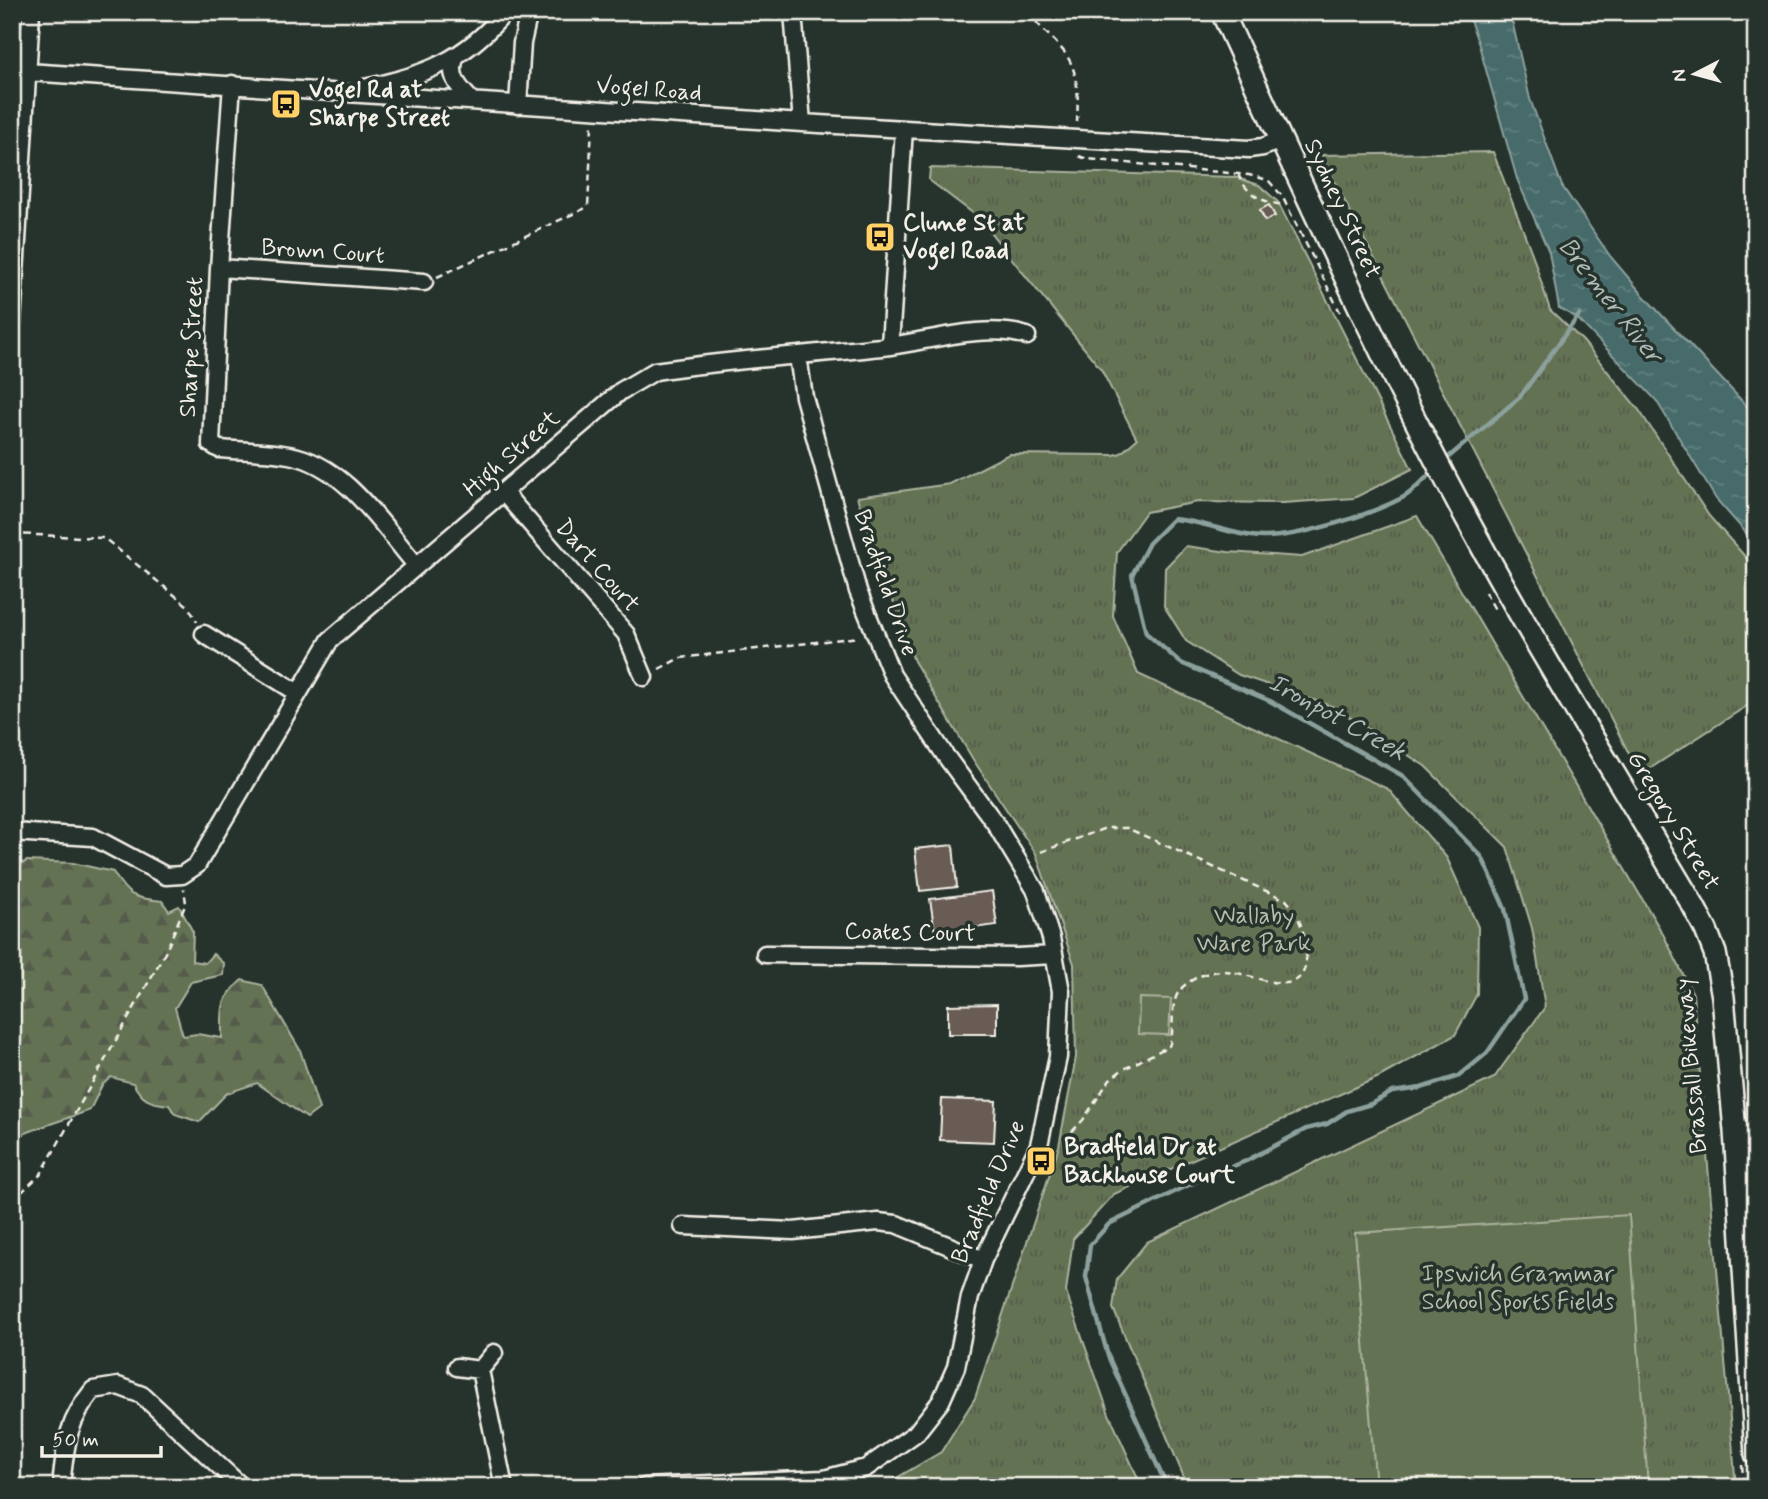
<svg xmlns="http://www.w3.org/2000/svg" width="1768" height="1499" font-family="Mynerve,sans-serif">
	<defs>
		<pattern id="forest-firs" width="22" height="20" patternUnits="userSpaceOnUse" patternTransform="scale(1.75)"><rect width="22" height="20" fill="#647253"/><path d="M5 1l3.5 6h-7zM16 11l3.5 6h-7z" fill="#555b4c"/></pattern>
		<pattern id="park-tufts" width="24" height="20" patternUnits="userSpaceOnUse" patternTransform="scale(1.75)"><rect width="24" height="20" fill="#647253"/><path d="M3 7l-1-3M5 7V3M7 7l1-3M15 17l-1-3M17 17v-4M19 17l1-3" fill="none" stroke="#555b4c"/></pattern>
		<pattern id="water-ripples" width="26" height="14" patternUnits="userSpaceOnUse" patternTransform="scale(1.75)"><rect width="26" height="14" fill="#476b6b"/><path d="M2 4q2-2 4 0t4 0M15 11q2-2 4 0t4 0" fill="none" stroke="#628180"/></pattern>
	</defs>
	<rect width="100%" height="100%" fill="#26332d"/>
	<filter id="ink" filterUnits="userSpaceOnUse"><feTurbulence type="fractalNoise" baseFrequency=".0143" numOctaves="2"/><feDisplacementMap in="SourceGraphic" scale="14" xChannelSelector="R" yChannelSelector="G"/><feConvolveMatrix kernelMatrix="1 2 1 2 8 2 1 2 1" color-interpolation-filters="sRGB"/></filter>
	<g filter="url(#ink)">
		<path fill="url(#forest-firs)" stroke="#acb29e" stroke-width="2" d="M27 861 73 863 113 872C129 898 133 897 162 901L169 911 179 906 193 932 192 961 205 963 213 954 224 964 223 975 191 982 175 1008 183 1036 197 1034 222 1038C222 1009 219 1000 242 980L262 985 300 1050 319 1109 307 1118 257 1083 227 1093 199 1122 175 1114 169 1105C149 1103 142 1100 133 1083L111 1077 102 1085 90 1110C67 1119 44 1125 21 1135L12 1167V868Z"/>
		<path fill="url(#park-tufts)" stroke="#acb29e" stroke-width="2" d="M1493 152 1533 256 1550 310 1583 341 1639 410 1709 516 1756 569V700L1640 775 1321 155Z
			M930 168 1234 177 1259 185 1278 202 1412 469 1354 498 1283 503 1198 502 1146 512 1117 552 1113 616 1138 674 1388 789 1447 858 1478 927 1477 994 1455 1035 1379 1077 1114 1194 1073 1239 1066 1292 1109 1414 1142 1487H881L941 1452 975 1398 1059 1146 1076 1057 1074 964 1036 854 974 761 914 661 857 497 950 484 1009 454 1114 455 1121 453 1137 439 1101 369 978 217 929 180Z
			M1417 516 1664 936 1693 994 1736 1487H1188L1113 1308 1117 1279 1147 1242 1494 1078 1545 1007 1532 928 1507 847 1425 766 1334 707 1239 675 1186 641 1164 606 1165 568 1186 546 1228 552 1302 557Z"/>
		<path fill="#647253" stroke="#acb29e" stroke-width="2" d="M1139 998 1171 999 1169 1035 1138 1034Z
			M1629 1215 1648 1487H1376L1355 1233Z"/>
		<path fill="url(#water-ripples)" stroke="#8ca19d" stroke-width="2" d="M1467 12H1510L1530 99 1562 186 1610 256 1643 295 1756 416V544L1716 499 1656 400 1577 318 1559 308 1549 252 1517 179 1479 45Z"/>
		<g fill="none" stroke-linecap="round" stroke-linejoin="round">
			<path stroke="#8ca19d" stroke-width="4.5" d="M1444 461 1520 397 1579 315
				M1167 1487 1108 1356 1086 1277 1090 1245 1109 1224 1203 1178 1246 1161 1306 1129 1327 1124 1347 1111 1371 1104 1392 1092 1421 1088 1459 1076 1487 1053 1524 999 1505 909 1482 857 1403 776 1270 701 1181 663 1146 633 1132 575 1149 543 1173 519C1200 521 1225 532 1252 536 1288 542 1369 515 1402 498 1414 492 1424 479 1434 470"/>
		</g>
		<path fill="#675b55" stroke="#f4f1e8" stroke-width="2" d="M1269 205 1275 216 1265 221 1260 210Z
			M953 845 957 887 920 891 915 849Z
			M992 891 997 925 935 933 930 899Z
			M997 1004V1034H948V1005Z
			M942 1099 996 1101 994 1142 940 1140Z"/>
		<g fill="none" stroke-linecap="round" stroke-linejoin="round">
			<g stroke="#f4f1e8" stroke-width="21">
				<path id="minor" d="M793 12 802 123
					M456 56C447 75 459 88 472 101
					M12 71 802 123 1249 149 1263 147 1281 140
					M232 84 219 268 211 444 219 449C242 451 266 451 289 455 344 464 382 525 416 565
					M364 88C424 76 465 60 505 12
					M518 105 522 43 529 12
					M219 268 424 282
					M12 323 31 12
					M890 345 904 129
					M504 493 626 634 644 677
					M204 634 298 693
					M12 832 93 837 166 876 182 875 197 865 330 640 621 391 655 371C733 359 812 355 890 346 932 340 987 323 1027 336
					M765 954 1017 957 1054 955
					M1735 1131 1756 1129
					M683 1226 793 1231 878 1222 896 1224 983 1260
					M457 1367 480 1370 494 1353
					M480 1370 504 1487
					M62 1477C66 1440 69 1420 93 1390L118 1386 142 1395 242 1487
					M644 1487 824 1479 866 1468 916 1433 941 1401 956 1367 970 1297 983 1260 1039 1145 1058 1057 1061 991 1051 938 1036 891 995 823 945 755 892 675 858 591 804 397 798 356"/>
			</g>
			<g stroke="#f4f1e8" stroke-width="26">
				<path id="secondary" d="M1222 12C1303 187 1382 363 1474 532 1543 659 1620 782 1694 907L1706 930 1715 953 1723 997 1735 1131 1756 1454"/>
			</g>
			<path stroke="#f4f1e8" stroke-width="2.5" stroke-dasharray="7 5" stroke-linecap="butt" d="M1029 12C1039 28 1054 39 1065 53 1080 74 1078 99 1077 122
				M1079 156 1087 159 1249 175 1268 180 1282 196 1340 312
				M1238 174C1247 196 1264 203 1286 205
				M437 277 588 207 592 125
				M12 534 104 538 188 606 197 622
				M1485 592 1497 613
				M659 669 680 658 859 637
				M1041 852 1106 828H1127L1286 900C1298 912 1305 933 1306 949 1310 1008 1256 973 1225 971 1210 971 1196 976 1185 985 1166 1000 1177 1027 1169 1046L1122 1070 1110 1079 1083 1120 1066 1138
				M12 1201 41 1174 166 951 186 903 184 889
				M1742 1465 1744 1487"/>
			<use href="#minor" stroke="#26332d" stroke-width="16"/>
			<use href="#secondary" stroke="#26332d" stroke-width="21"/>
		</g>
	</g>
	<defs>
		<g id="bus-square" transform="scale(1.575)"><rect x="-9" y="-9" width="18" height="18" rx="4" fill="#ffd166" stroke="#26332d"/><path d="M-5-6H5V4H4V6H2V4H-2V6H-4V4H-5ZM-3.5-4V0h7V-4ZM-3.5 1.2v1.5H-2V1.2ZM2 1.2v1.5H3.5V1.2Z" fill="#111"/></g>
	</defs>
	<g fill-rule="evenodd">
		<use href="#bus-square" x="286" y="104"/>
		<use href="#bus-square" x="880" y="237"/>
		<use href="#bus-square" x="1041" y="1161"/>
	</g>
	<g text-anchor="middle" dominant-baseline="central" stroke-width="7" stroke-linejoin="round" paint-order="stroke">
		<g font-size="24" font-weight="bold" fill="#f4f1e8" stroke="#26332d" text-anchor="start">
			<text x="309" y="90">Vogel Rd at<tspan x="309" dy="28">Sharpe Street</tspan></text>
			<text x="903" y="223">Clune St at<tspan x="903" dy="28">Vogel Road</tspan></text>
			<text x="1064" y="1147">Bradfield Dr at<tspan x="1064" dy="28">Backhouse Court</tspan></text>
		</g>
		<g font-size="24" fill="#f4f1e8" stroke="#26332d">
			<text transform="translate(649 90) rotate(4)">Vogel Road</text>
			<text transform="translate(1342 209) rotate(65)">Sydney Street</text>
			<text transform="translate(323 252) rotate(4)">Brown Court</text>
			<text transform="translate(192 347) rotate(-87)">Sharpe Street</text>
			<text transform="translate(512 454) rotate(-41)">High Street</text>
			<text transform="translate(597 566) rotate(49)">Dart Court</text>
			<text transform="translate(885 583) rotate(71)">Bradfield Drive</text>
			<text transform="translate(1673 821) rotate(59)">Gregory Street</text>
			<text transform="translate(910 933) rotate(1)">Coates Court</text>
			<text transform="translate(1692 1066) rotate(-95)">Brassall Bikeway</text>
			<text transform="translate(989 1192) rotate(-67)">Bradfield Drive</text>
		</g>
		<g font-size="24" fill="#babeac" stroke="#26332d">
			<text x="1254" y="916">Wallaby<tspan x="1254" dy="28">Ware Park</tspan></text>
			<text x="1518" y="1274">Ipswich Grammar<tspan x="1518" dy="28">School Sports Fields</tspan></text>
		</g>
		<g font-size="26" font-style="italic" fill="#afbbb6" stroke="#26332d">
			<text transform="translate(1610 301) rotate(52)">Bremer River</text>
			<text transform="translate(1337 718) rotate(29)">Ironpot Creek</text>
		</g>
	</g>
	<rect width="1768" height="1499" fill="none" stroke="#26332d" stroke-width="42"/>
	<rect x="21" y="21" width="1726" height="1457" fill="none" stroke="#f4f1e8" stroke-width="2.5" filter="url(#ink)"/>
	<g transform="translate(1695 74) rotate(264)" stroke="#26332d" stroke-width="5" paint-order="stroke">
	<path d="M0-5L12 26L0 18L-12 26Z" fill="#f4f1e8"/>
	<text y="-10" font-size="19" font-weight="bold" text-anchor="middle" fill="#f4f1e8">N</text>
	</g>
	<path d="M42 1446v10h119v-10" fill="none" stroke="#f4f1e8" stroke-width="3.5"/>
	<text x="52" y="1446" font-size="21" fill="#f4f1e8" stroke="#26332d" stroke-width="5" paint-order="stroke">50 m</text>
</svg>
